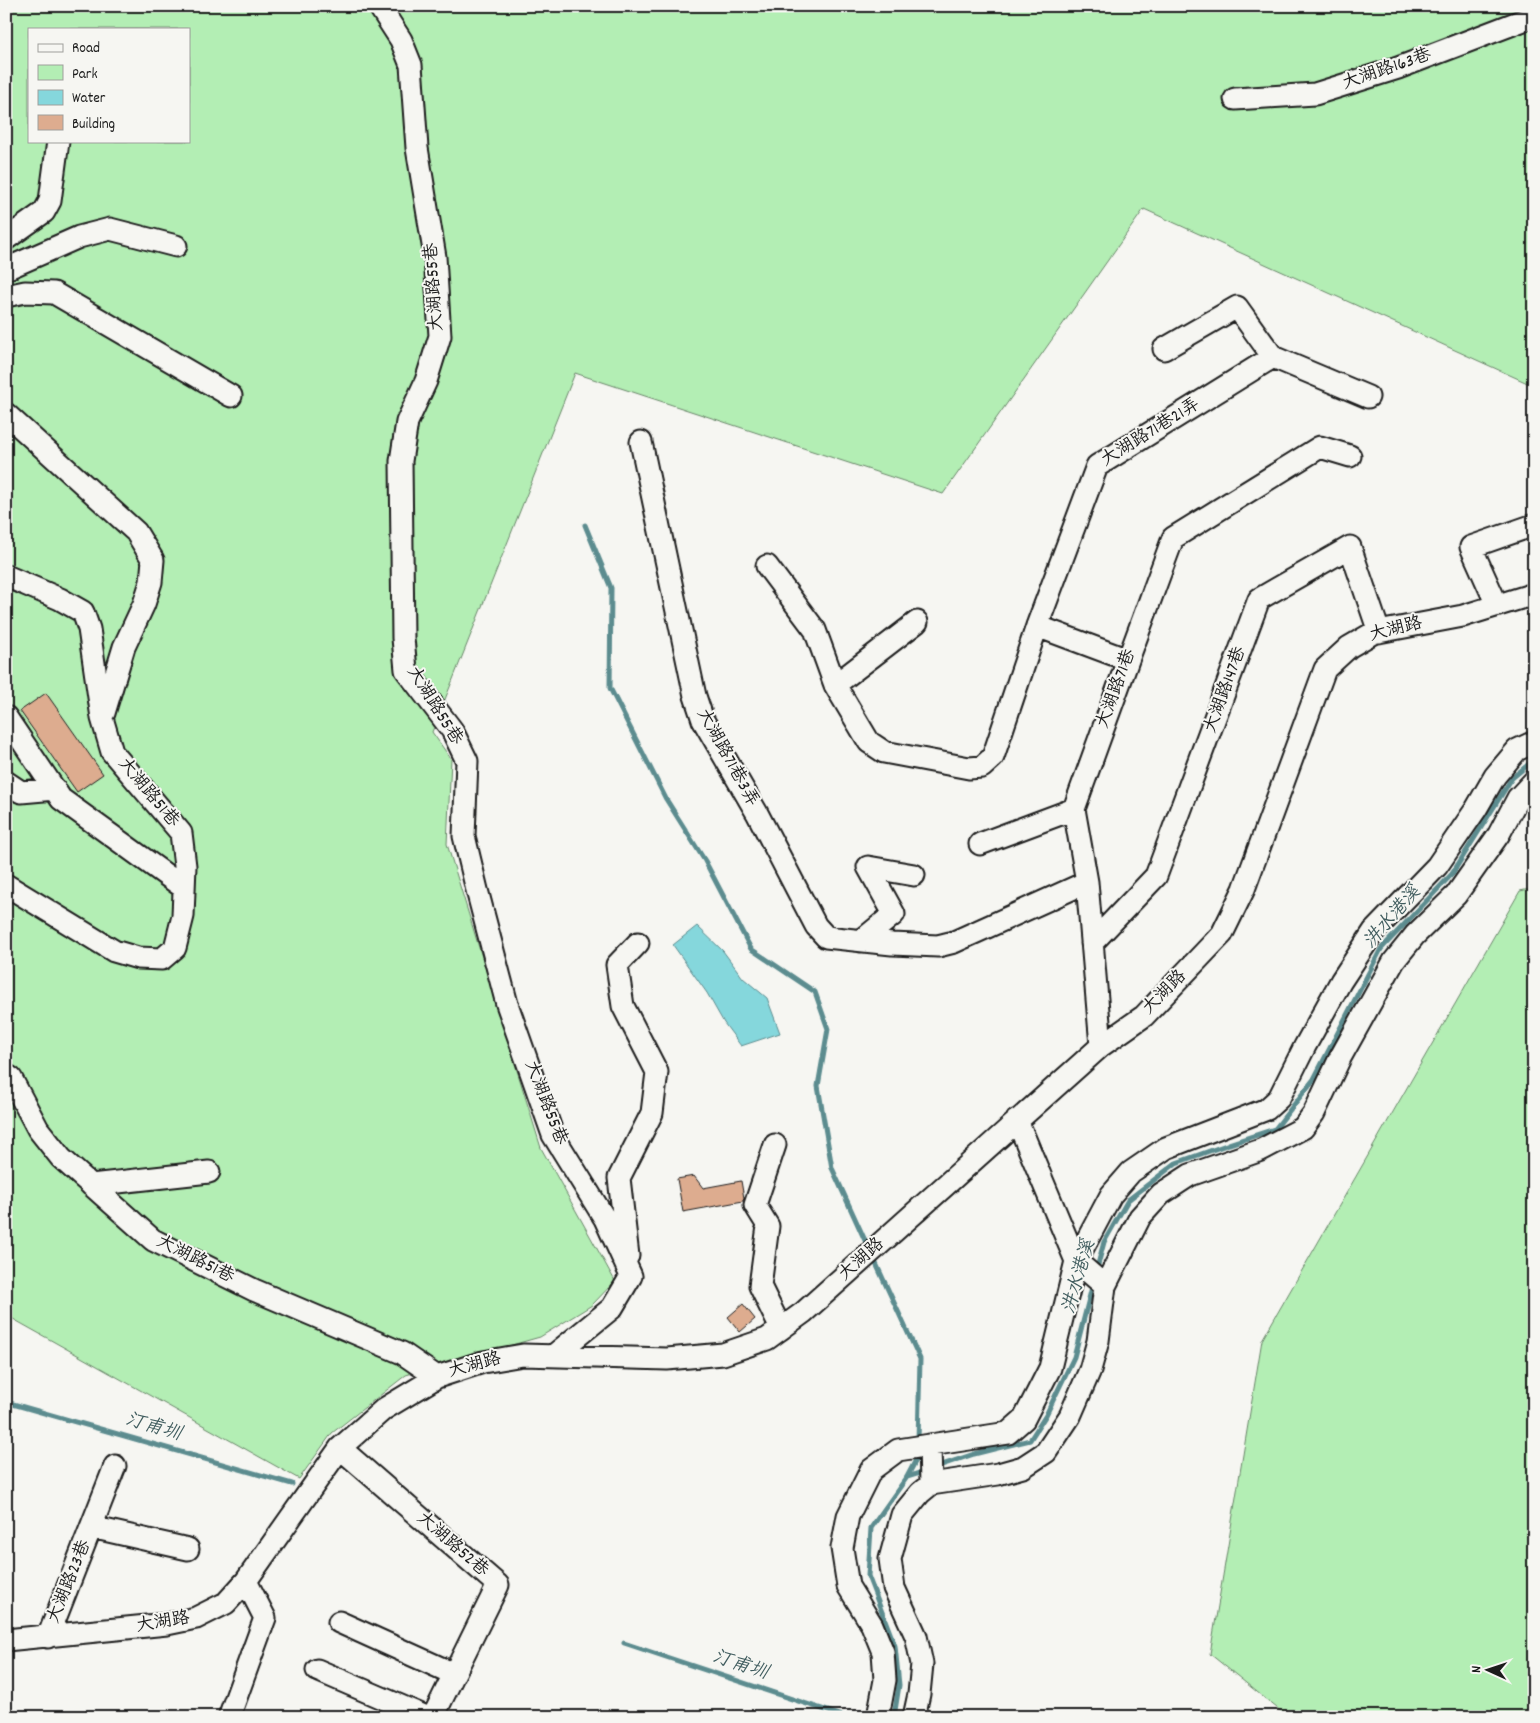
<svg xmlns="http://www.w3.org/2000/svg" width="1540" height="1723" font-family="Dekko,'LXGW WenKai TC',sans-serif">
	<rect width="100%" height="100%" fill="#f6f6f2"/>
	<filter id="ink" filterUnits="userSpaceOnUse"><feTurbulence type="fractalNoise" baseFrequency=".02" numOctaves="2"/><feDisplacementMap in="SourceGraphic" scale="10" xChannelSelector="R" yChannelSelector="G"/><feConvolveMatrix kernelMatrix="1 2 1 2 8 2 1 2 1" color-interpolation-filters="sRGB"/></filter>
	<g filter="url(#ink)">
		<path fill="#b3eeb4" stroke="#688568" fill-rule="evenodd" d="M6 6H1534V386L1144 209 943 494 575 373 432 732 451 759 447 844 541 1148 615 1281 592 1305 540 1337 406 1375 332 1433 299 1479 6 1315ZM29 29H189V141H29Z
			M1534 888V1717H1288L1210 1654 1262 1340 1520 891Z"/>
		<path fill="#85d7dc" stroke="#5b8c8f" d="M697 926 723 951 743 978 767 998 780 1033 741 1046 724 1023 707 993 673 945Z"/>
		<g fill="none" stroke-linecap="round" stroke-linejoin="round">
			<path stroke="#5b8c8f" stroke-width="5" d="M585 525 611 588 610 688 666 799 705 861 751 949 815 992 828 1029 818 1086 832 1168 868 1247
				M873 1257 920 1359 918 1441
				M1096 1272 1104 1242 1128 1200 1176 1163 1229 1144 1275 1129 1314 1079 1381 949 1452 874 1512 778 1534 760
				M6 1402 292 1484
				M936 1467 974 1454 1030 1440 1046 1415 1074 1357 1093 1283
				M907 1477 917 1458 918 1452
				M624 1643 846 1717
				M894 1717 899 1685 895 1646 868 1576 871 1528 907 1477 926 1471"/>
		</g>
		<path fill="#ddac8f" stroke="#1c1c1c" d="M46 693 103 774 77 792 20 711Z
			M694 1176 703 1188 741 1181 744 1198 743 1201 683 1212 677 1179Z
			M743 1304 755 1319 740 1332 728 1317Z"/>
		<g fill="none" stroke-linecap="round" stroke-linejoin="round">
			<g stroke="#1c1c1c" stroke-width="25">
				<path id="minor" d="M379 6 401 40 411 65 417 148 435 257 440 336 426 381 407 422 401 461 403 638 406 670 452 730 467 761 464 836 477 890 507 1004 553 1135 605 1219 631 1276 612 1308 553 1356
					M1235 99 1315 94 1398 68 1534 16
					M6 239 44 212 50 201 58 141
					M6 269 79 237 110 229 176 246
					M6 296 25 292 54 293 231 396
					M1164 349 1237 307 1273 357
					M6 414 136 532 153 560 151 582 144 604 124 647 104 713
					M641 442 695 696 703 720 757 813 816 926 826 937 892 944 938 946 954 942 1087 882
					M767 566 815 630 835 685 869 742 884 752 969 768 982 767 993 757 1037 626 1097 466 1273 357 1368 397
					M6 576 60 599 83 612 89 629 102 718 112 752 181 833 185 866 183 916 175 948 162 959 138 958 114 951 6 885
					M1497 605 1471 547 1534 525
					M1037 626 1128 660
					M835 685 917 622
					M6 717 61 799 184 888
					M6 782 21 792 55 789
					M980 844 1074 809
					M861 941 894 914 868 867 914 875
					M1092 943 1156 876 1259 599 1350 547 1379 632
					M1101 1046 1087 882 1074 809 1128 660 1173 538 1320 447 1350 456
					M6 1075 11 1078 38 1129 61 1158 153 1240 254 1290 402 1353 437 1377
					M1017 1120 1076 1261 1105 1286
					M775 1145 755 1205 768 1226 760 1286 781 1329
					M91 1185 209 1172
					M628 1256 619 1178 652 1113 657 1072 623 1006 617 965 638 943
					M930 1445 931 1484
					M340 1448 498 1585 433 1717
					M91 1527 188 1549
					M339 1622 454 1674
					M48 1637 115 1466
					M6 1640 167 1624 196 1618 226 1603 246 1581 340 1448 384 1409 437 1377 483 1362 523 1355 667 1359 723 1354 767 1339 804 1312 1101 1046 1144 1016 1222 934 1244 889 1325 669 1349 647 1373 633 1463 616 1534 594
					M317 1670 426 1717
					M229 1717 265 1618 246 1581
					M878 1717 885 1680 883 1652 872 1625 848 1586 842 1548 848 1516 871 1470 898 1450 1008 1433 1024 1419 1050 1368 1076 1261 1111 1195 1131 1172 1166 1148 1267 1109 1279 1098 1305 1046 1341 981 1374 931 1437 866 1476 809 1495 776 1517 750 1534 742
					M914 1717 919 1694 922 1664 916 1636 894 1588 890 1559 902 1515 920 1493 931 1484 998 1474 1023 1467 1046 1452 1070 1416 1090 1370 1098 1341 1105 1286 1140 1217 1161 1194 1190 1175 1261 1150 1303 1128 1314 1113 1340 1058 1394 961 1415 935 1456 895 1499 834 1518 798 1534 781"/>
			</g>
			<use href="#minor" stroke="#f6f6f2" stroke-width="21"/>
		</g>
	</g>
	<g text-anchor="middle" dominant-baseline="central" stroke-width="4" stroke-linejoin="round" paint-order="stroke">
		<g font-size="18" fill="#1c1c1c" stroke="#f6f6f2">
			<text transform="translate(1387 70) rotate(-19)">大湖路163巷</text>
			<text transform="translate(435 287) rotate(-94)">大湖路55巷</text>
			<text transform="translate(1151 433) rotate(-32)">大湖路71巷21弄</text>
			<text transform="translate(1396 630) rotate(-14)">大湖路</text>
			<text transform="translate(1117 689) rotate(-70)">大湖路71巷</text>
			<text transform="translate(1226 690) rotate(-70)">大湖路147巷</text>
			<text transform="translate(434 706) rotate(58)">大湖路55巷</text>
			<text transform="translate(727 758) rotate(61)">大湖路71巷3弄</text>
			<text transform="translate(148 793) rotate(50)">大湖路51巷</text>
			<text transform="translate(1165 993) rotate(-45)">大湖路</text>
			<text transform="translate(545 1103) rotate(69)">大湖路55巷</text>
			<text transform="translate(195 1260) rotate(27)">大湖路51巷</text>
			<text transform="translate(862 1260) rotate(-42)">大湖路</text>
			<text transform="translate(475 1366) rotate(-15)">大湖路</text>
			<text transform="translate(452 1545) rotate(41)">大湖路52巷</text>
			<text transform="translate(70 1582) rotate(-68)">大湖路23巷</text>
			<text transform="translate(163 1623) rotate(-9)">大湖路</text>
		</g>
		<g font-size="19" font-style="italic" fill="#415d5f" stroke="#f6f6f2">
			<text transform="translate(1393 918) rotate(-49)">汫水港溪</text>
			<text transform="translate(1080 1277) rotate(-74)">汫水港溪</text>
			<text transform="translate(153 1428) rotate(16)">汀甫圳</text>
			<text transform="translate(740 1666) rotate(18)">汀甫圳</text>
		</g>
	</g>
	<rect width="1540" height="1723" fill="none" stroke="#f6f6f2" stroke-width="25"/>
	<rect x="12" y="12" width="1515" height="1698" fill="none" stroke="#1c1c1c" stroke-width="2" filter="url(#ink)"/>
	<rect x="28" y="28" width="162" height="115" fill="#f6f6f2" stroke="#9f9f9c"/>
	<rect x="38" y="44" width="25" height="8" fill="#f6f6f2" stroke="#9f9f9c"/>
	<text x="72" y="52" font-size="15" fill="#1c1c1c">Road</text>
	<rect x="38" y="65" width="25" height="15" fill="#b3eeb4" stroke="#9f9f9c"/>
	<text x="72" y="78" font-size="15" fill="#1c1c1c">Park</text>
	<rect x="38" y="90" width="25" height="15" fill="#85d7dc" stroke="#9f9f9c"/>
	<text x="72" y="102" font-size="15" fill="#1c1c1c">Water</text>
	<rect x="38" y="115" width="25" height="15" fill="#ddac8f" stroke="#9f9f9c"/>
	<text x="72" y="128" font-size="15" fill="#1c1c1c">Building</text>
	<g transform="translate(1488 1670) rotate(273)" stroke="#f6f6f2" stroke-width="4" paint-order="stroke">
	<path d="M0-4L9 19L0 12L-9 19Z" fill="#1c1c1c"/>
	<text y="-8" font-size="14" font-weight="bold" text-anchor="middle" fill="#1c1c1c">N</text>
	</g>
</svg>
